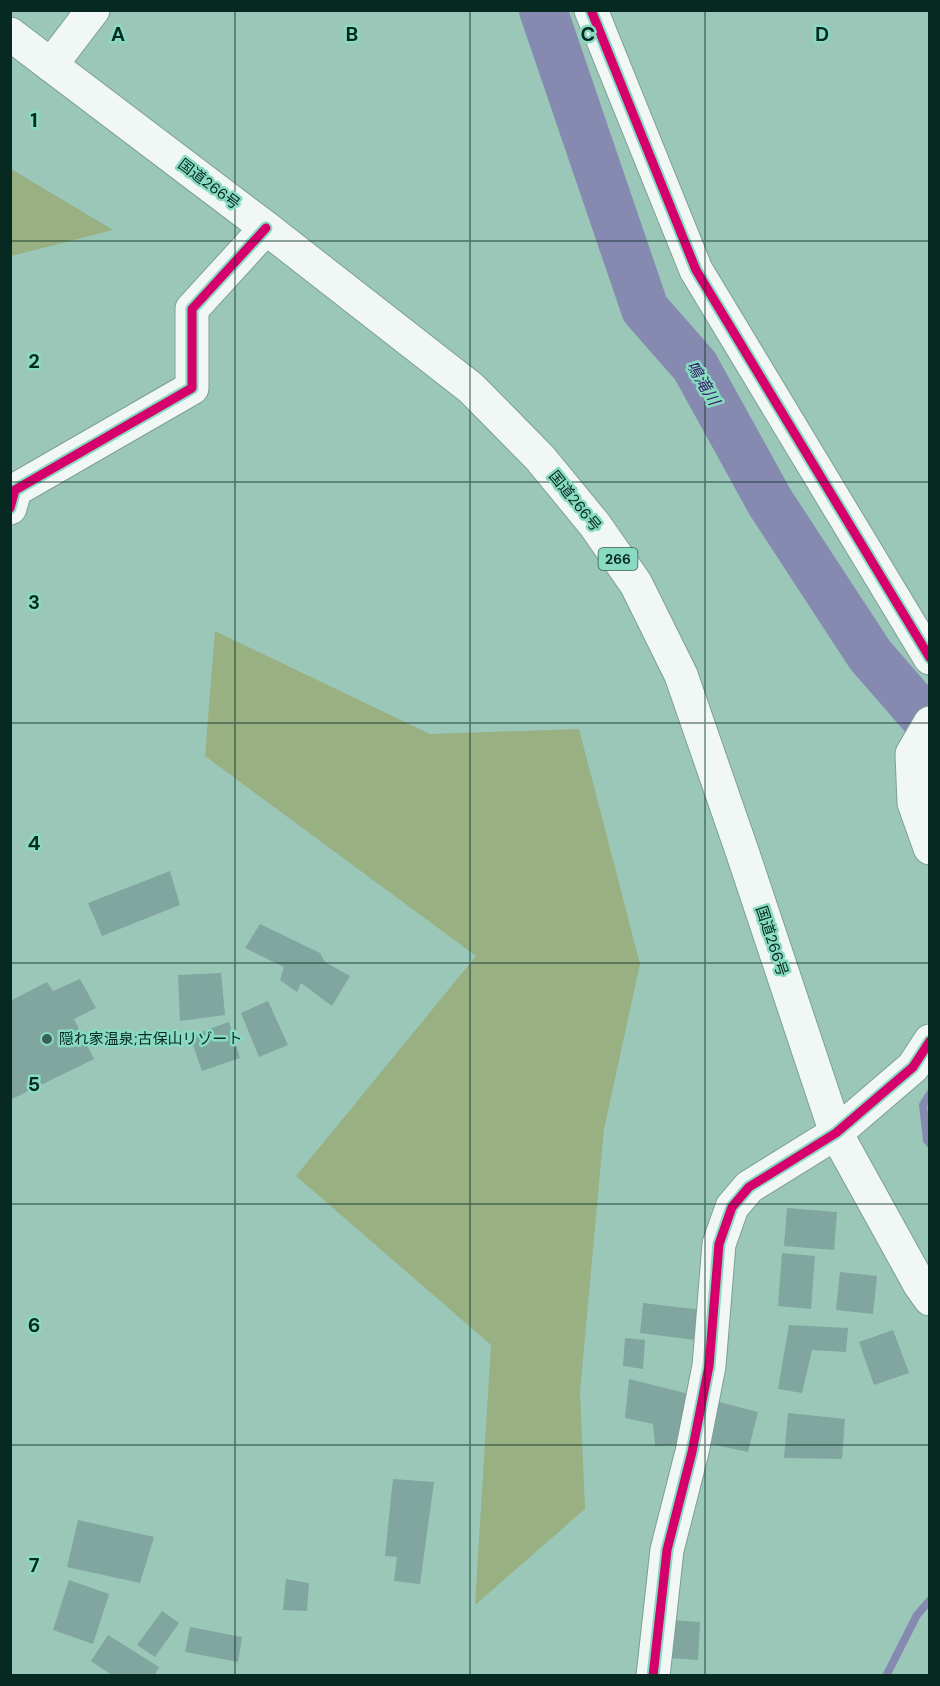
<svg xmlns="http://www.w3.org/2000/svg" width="940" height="1686" font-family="'DM Sans','Noto Sans JP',sans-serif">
	<rect width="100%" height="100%" fill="#9bc7b9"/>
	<path fill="#99b083" d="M11 169 113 230 11 256Z
		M215 631 430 734 579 729 640 964 604 1129 580 1392 585 1509 475 1605 491 1345 296 1176 476 956 205 756Z"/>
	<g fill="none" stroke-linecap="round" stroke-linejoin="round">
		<path stroke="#868ab1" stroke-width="8" d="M930 1094 923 1105 927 1140 930 1144
			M886 1676 917 1615 930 1600"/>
		<path stroke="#868ab1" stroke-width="48" d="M543 10 645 309 695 366 770 502 870 655 930 724"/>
	</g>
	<path fill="#80a69f" d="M170 871 180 905 102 936 88 903Z
		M260 924 320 953 325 962 350 976 332 1006 301 983 297 992 280 980 284 967 245 948Z
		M221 973 225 1015 180 1021 178 975Z
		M80 979 96 1008 74 1019 94 1059 10 1100V1001L47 982 53 991Z
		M268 1001 288 1045 259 1057 241 1013Z
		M229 1022 240 1058 202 1071 190 1036Z
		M787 1208 837 1212 834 1250 784 1246Z
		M782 1253 815 1256 811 1309 778 1306Z
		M840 1272 877 1276 873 1314 836 1310Z
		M643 1303 703 1310V1341L640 1333Z
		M789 1325 848 1328 846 1352 812 1350 802 1393 778 1389Z
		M893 1330 909 1373 874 1385 859 1342Z
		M625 1338 645 1340 643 1369 623 1366Z
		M629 1379 689 1394 677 1445 655 1446 653 1424 625 1418Z
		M719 1402 758 1412 748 1452 711 1444Z
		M788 1413 845 1419 842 1459 784 1458Z
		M393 1479 434 1482 420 1584 394 1581 397 1557 385 1556Z
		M78 1520 154 1537 140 1583 67 1567Z
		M286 1579 309 1583 307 1611 283 1610Z
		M69 1580 109 1594 93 1644 53 1630Z
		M162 1611 179 1623 155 1657 137 1645Z
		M672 1620 700 1622 698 1660 669 1658Z
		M190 1627 242 1637 238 1662 185 1652Z
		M108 1635 159 1667 154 1676H113L91 1661Z"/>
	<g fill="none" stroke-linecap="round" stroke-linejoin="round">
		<g stroke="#7c9f94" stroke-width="35">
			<path id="minor" d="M591 10 696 270 930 658
				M51 65 93 10
				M10 508 15 490 192 388V309L266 228
				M930 723 912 754 914 803 930 848
				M653 1676 667 1550 692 1452 709 1366 719 1244 732 1207 749 1187 836 1133 913 1067 930 1041"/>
		</g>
		<g stroke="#7c9f94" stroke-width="35">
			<path id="highway" d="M10 34 266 228 471 388 540 458 595 525 636 584 681 675 743 854 836 1133 920 1285 930 1299"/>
		</g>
		<use href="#minor" stroke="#f0f7f4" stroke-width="33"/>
		<use href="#highway" stroke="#f0f7f4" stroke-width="33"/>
		<g stroke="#88dac0" stroke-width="13">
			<path id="cycleway" d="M591 10 696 270 930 658
				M10 508 15 490 192 388V309L266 228
				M653 1676 667 1550 692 1452 709 1366 719 1244 732 1207 749 1187 836 1133 913 1067 930 1041"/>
		</g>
		<use href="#cycleway" stroke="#d6006c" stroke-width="9"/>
	</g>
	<path fill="none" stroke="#062a21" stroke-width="1.5" stroke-opacity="0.55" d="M235 10V1676M470 10V1676M705 10V1676M10 241H930M10 482H930M10 723H930M10 963H930M10 1204H930M10 1445H930"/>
	<circle fill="#3a6156" stroke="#88dac0" stroke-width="2" cx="47" cy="1039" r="6"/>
	<g text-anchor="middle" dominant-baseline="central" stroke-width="5" stroke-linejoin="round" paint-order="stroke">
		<rect fill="#88dac0" stroke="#2d5f51" stroke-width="1.5" x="598.5" y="548" width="39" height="22" rx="4.5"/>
		<g font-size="14" font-weight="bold" fill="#062a21">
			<text x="618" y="559">266</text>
		</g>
		<g font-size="15" fill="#062a21" stroke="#88dac0">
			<text transform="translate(209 184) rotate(37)">国道266号</text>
			<text transform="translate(575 501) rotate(51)">国道266号</text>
			<text transform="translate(772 941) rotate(72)">国道266号</text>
		</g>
		<g font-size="15" fill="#062a21" stroke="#88dac0" text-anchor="start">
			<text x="59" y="1039">隠れ家温泉;古保山リゾート</text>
		</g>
		<g font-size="16" font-style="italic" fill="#39216d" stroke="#88dac0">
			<text transform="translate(703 383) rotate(59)">鳴滝川</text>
		</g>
	</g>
	<g font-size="20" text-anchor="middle" font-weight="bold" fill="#062a21" stroke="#88dac0" stroke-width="5" stroke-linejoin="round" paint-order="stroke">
		<text x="118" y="41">A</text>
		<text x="352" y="41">B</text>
		<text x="588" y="41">C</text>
		<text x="822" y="41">D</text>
		<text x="34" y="127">1</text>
		<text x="34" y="368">2</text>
		<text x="34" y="609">3</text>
		<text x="34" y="850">4</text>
		<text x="34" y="1091">5</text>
		<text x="34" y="1332">6</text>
		<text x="34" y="1572">7</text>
	</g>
	<rect width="940" height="1686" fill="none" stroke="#062a21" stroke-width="24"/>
</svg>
